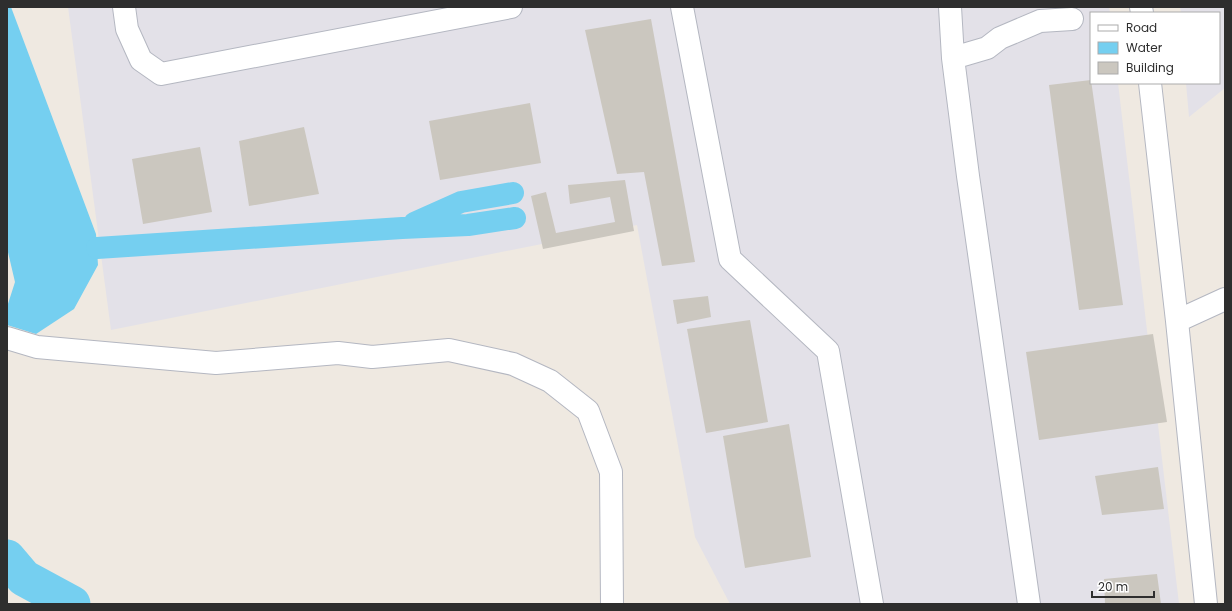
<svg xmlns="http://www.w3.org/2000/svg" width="1232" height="611" font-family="Poppins,sans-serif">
	<rect width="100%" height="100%" fill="#efe9e1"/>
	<path fill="#e3e1e8" d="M68 7H1109L1110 13H1091V83H1118L1179 604H730L695 537 637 225 111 330Z
		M1180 7H1225V88L1189 117 1186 83H1219V13H1181Z"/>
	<path fill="#75cff0" d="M7 7H11L96 234 98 265 74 309 36 334 7 325V307L15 282 7 248Z"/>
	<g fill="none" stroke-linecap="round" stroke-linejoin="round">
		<path stroke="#75cff0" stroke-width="22" d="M414 223 461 202 513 193
			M97 248 402 228 468 225 515 218"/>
		<path stroke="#75cff0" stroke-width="37" d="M7 558 24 578 72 604"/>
	</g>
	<path fill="#cbc7bf" d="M651 19 695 262 662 266 644 172 617 174 585 30Z
		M1091 80 1123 305 1079 310 1049 85Z
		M530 103 541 163 440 180 429 121Z
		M304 127 319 194 249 206 239 141Z
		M200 147 212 212 143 224 132 159Z
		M625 180 634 231 543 249 531 196 546 192 556 233 615 222 610 197 570 204 568 185Z
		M708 296 711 317 677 324 673 300Z
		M750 320 768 422 706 433 687 329Z
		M1153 334 1167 422 1039 440 1026 352Z
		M789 424 811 557 745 568 723 436Z
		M1158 467 1164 509 1102 515 1095 476Z
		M1157 574 1161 604H1105L1104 579Z"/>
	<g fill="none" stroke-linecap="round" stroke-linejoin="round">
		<g stroke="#b4b7c1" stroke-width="24">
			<path id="minor" d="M124 7 127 29 141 60 161 74 511 7
				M682 7 730 259 828 351 872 604
				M950 7 953 58 968 176 1029 604
				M1141 7 1142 13
				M953 58 987 48 1000 38 1040 21 1072 19
				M1150 83 1177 321 1206 604
				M1177 321 1225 299
				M7 338 37 347 216 363 338 353 372 357 449 350 513 364 550 381 588 411 611 472 612 604"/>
		</g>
		<use href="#minor" stroke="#fff" stroke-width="22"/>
	</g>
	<rect width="1232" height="611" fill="none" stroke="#2e2e2e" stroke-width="16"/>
	<rect x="1090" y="12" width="130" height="72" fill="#ffffff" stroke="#ababab"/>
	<rect x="1098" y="25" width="20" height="6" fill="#ffffff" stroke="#ababab"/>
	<text x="1126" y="32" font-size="12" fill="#2e2e2e">Road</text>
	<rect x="1098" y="42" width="20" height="12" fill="#75cff0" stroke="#ababab"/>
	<text x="1126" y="52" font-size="12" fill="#2e2e2e">Water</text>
	<rect x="1098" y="62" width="20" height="12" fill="#cbc7bf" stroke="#ababab"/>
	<text x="1126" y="72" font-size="12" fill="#2e2e2e">Building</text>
	<path d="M1092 591v6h62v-6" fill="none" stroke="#2e2e2e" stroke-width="2"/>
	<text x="1098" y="591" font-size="12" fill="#2e2e2e" stroke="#ffffff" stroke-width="3" paint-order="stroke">20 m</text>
</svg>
